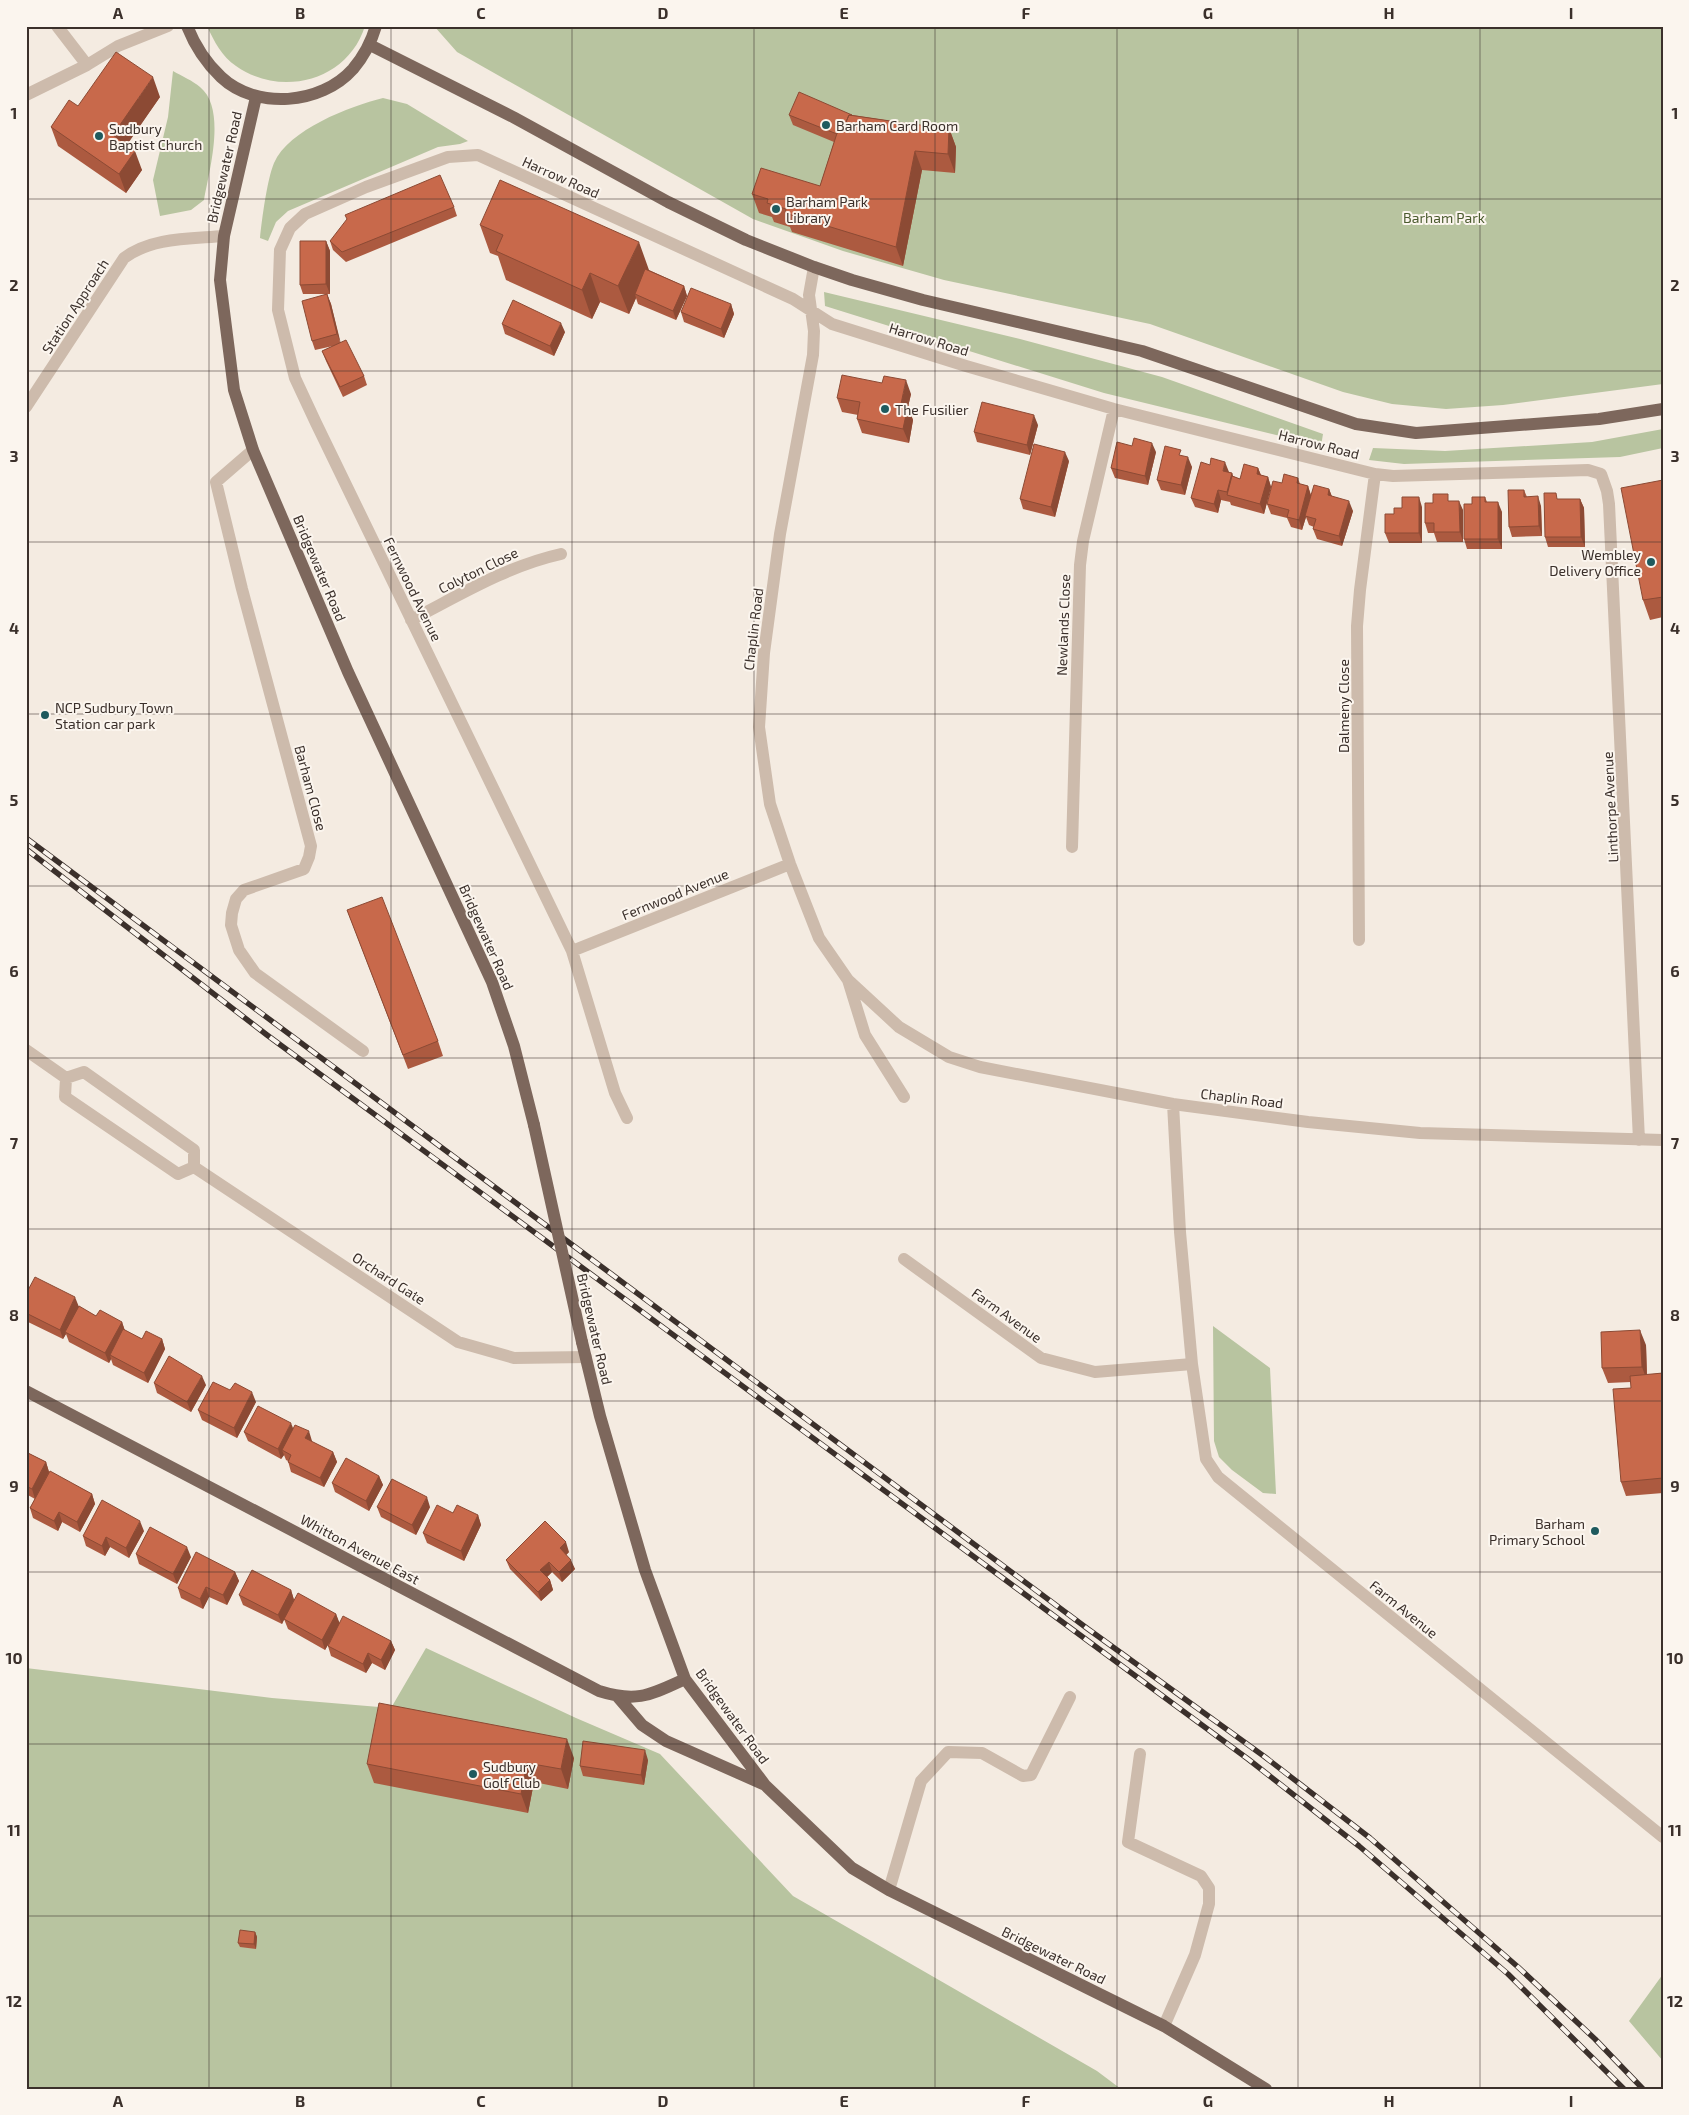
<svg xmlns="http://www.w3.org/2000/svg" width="1689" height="2115" font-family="'Exo 2',sans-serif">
	<rect width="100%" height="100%" fill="#f4ebe1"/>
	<path fill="#b8c4a0" d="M207 26H365C348 81 281 98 236 66 222 57 214 41 207 26Z
		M434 26H1663V384L1503 405 1446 409 1392 404 1343 392 1150 324 944 280 843 251 753 219 457 52Z
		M173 71C182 76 193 81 200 87 227 109 209 171 204 200L191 210 160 216 153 180 168 117Z
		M383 98 407 104 468 141 460 144 438 147 288 211 276 222 268 241 260 238C262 219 267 180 274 163 288 130 350 106 383 98Z
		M824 292 1020 339 1162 377 1323 434 1321 446 1104 393 825 306Z
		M1663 429V448L1620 457 1404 464 1369 460 1373 448 1445 451 1592 442Z
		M1213 1326 1270 1368 1276 1494 1263 1493 1232 1470 1219 1457 1214 1441Z
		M426 1648 576 1718 660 1754 793 1896 1097 2071 1121 2089H26V1668L272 1698 391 1708Z
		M1663 1974V2061L1629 2021Z"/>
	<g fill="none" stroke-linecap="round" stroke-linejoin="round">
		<path stroke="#cdbbac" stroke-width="12" d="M57 26 87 65
			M26 95 87 65 118 46 168 26
			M814 267 809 295 814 331 813 355 780 534 764 653 759 727 770 804 790 864 819 938 848 980 899 1027 949 1057 980 1067 1173 1104 1308 1122 1420 1133 1663 1140
			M26 407 124 258C152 237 190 239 224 236
			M253 450 216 482 242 589 311 846 309 857 304 869 244 890 236 899 232 913 231 925 239 950 255 973 363 1051
			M411 620C460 595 507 566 561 554
			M1072 847 1080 565 1083 541 1114 409
			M1359 940 1357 626 1360 590 1375 474
			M572 951 790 864
			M848 980 865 1035 904 1097
			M26 1050 66 1078
			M66 1078 65 1097 178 1174 194 1167
			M66 1078 84 1072 194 1150V1167
			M1173 1104 1180 1232 1192 1364 1206 1459 1218 1477 1663 1837
			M627 1118 615 1093 572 951 316 423 295 378 278 310 280 250 290 228 305 214 366 187 448 157 478 155 793 299 832 324 966 366 1114 409 1375 474 1393 476 1588 470 1601 474 1607 491 1609 504 1639 1140
			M194 1167 458 1342 514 1358 586 1357
			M904 1259 1041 1358 1095 1372 1192 1364
			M1140 1754 1128 1842 1201 1876 1209 1888V1904L1195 1955 1164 2026
			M889 1890 921 1781 948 1752 982 1753 1023 1776 1031 1775 1070 1697"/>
		<path stroke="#7d675c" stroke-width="12" d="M187 26C195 46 205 62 221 77 256 110 321 105 353 69 364 56 371 43 376 26
			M370 45 513 117 668 202 746 240 814 267 852 280 923 300 1142 351 1356 424 1416 433 1599 419 1663 409
			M256 97 224 236 220 280 234 390 253 450 348 672 492 982 514 1046 534 1125
			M582 1342 600 1416 645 1570 685 1679 765 1785 852 1868 889 1890 1164 2026 1266 2089
			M26 1391 599 1691C637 1703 650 1695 685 1679
			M618 1697 642 1725 666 1741 763 1784"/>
		<g stroke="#3b302b" stroke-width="5.5">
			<path id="rail" d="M26 838 1088 1629 1265 1757 1370 1838 1518 1967 1595 2039 1643 2089
				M26 849 267 1035 1248 1759 1359 1846 1508 1974 1624 2089"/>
		</g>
		<use href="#rail" stroke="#fbf5ee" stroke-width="4" stroke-dasharray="11" stroke-linecap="butt"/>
		<path stroke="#7d675c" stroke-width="12" d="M534 1125 582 1342"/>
	</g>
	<path fill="#ac5a40" d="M160 97 126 145 142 170 126 193 58 146 51 127 78 106Z
		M789 115H852L911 124 949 128 956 147 955 173 922 170 903 266 792 232 790 227 774 222 772 217 759 213 752 194 820 186 834 142 793 125Z
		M454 207 457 216 346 262 333 250 330 241Z
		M480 225 649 270 684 286 687 296 676 320 638 304 636 298 629 314 600 302 592 319 506 280 498 256 490 253Z
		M326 241 330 251V294H303L300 285Z
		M327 294 331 304 340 342 364 376 367 385 343 397 326 361 322 351 333 346 315 350 312 341Z
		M731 304 734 314 724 338 684 322 681 312Z
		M502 324 565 332 554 356 505 334Z
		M911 394 908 407 913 420 909 443 862 433 857 419 858 415 842 412 837 398Z
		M1038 425 1030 455 977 442 974 432Z
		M1156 452 1148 485 1115 478 1111 468Z
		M1183 456 1192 467 1185 495 1161 490 1157 480Z
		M1069 461 1055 517 1023 509 1020 499Z
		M1258 468 1261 475 1268 477 1271 487 1264 514 1231 505 1230 502 1221 500 1218 513 1195 507 1191 498 1229 472V473H1232L1233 476 1240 479Z
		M1298 478 1300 484 1308 486 1311 495 1329 489 1332 497 1353 511 1342 546 1317 539 1313 529 1314 527 1309 525 1306 517 1302 530 1291 527 1287 518 1271 514 1267 504 1282 483Z
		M1663 480V617L1650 620 1643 600Z
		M1524 490 1527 497 1541 506 1542 536 1512 537 1509 527Z
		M1485 497 1487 502 1502 512V549H1467L1464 539 1472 504Z
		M1559 499H1580L1584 508 1585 547H1548L1545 537Z
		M1450 501 1463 510V542H1437L1434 533H1428L1425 523 1433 503Z
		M1422 507V543H1389L1385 533 1394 514Z
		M347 910 438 1041 443 1056 408 1069Z
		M26 1294 79 1307 96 1316 122 1322 125 1331 142 1339H162L165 1349 148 1383 113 1365 111 1359 109 1363 69 1342 66 1334 63 1339 26 1321Z
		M1646 1345 1647 1375 1663 1373V1493L1626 1496 1621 1482 1631 1388V1382L1608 1383 1602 1368Z
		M154 1383 206 1385 191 1412 157 1393Z
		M230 1390 256 1402 237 1438 202 1420 198 1410Z
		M293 1428 312 1441V1442L333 1452 337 1462 324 1487 291 1472 288 1461 286 1460 284 1455 281 1459 248 1441 244 1432Z
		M26 1452 46 1462 49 1472 92 1494 95 1504 80 1532 62 1522 58 1531 33 1518 30 1508 35 1499 26 1494Z
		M379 1476 383 1485 369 1511 335 1492 332 1483Z
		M377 1507H430L416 1535 381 1517Z
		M453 1513 478 1515 481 1525 464 1561 427 1543 423 1533Z
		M144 1531 129 1558 110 1547 105 1556 86 1546 83 1536Z
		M569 1552 566 1555 575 1569 562 1582 552 1572 547 1577 550 1580 553 1590 541 1601 510 1569 506 1560Z
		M136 1554 191 1557 177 1584 139 1564Z
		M235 1572 239 1581 227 1605 209 1597 203 1609 181 1598 178 1588Z
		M291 1590 294 1600 336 1614 339 1623 391 1641 395 1650 385 1670 372 1663 366 1673 331 1656 328 1646 329 1643 325 1650 288 1629 284 1619 282 1624 243 1605 239 1595Z
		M574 1758 568 1789 534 1782 528 1813 374 1783 367 1764Z
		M648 1760 644 1785 583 1776 580 1766Z
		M255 1932 257 1937 256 1949 240 1947 238 1943Z"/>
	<path fill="#8c4a34" d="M153 77 160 97 120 155 113 135Z
		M949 128 956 147 955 173 948 154Z
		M135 151 142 170 126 193 119 174Z
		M915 151 922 170 903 266 896 247Z
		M326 241 330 251V294L326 284Z
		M639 242 649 270 637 295 635 294 636 298 629 314 618 286Z
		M590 273 600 302 592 319 582 290Z
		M684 286 687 296 676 320 673 311Z
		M327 294 331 304 341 344 337 334Z
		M731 304 734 314 724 338 721 329Z
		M561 323 565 332 554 356 550 346Z
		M906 380 911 394 908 407 913 420 909 443 903 429 901 404Z
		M1034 415 1038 425 1030 455 1027 445Z
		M1152 443 1156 452 1148 485 1145 476Z
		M1065 452 1069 461 1055 517 1051 507Z
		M1188 457 1192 467 1185 495 1181 485Z
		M1225 462 1229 472 1227 481 1223 471Z
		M1258 468 1262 478 1257 474Z
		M1232 473 1235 483 1228 495 1227 492Z
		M1268 477 1271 487 1264 514 1260 504Z
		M1308 486 1311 496 1305 516 1306 517 1302 530 1299 520Z
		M1329 489 1333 499 1328 495Z
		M1218 490 1221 500 1218 513 1214 504Z
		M1538 496 1541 506 1542 536 1539 526Z
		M1419 497 1422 507V543L1419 533Z
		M1580 499 1584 508 1585 547 1581 537Z
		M1349 501 1353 511 1342 546 1339 536Z
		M1459 501 1463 510V542L1460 532Z
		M1498 502 1502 512V549L1498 539Z
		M75 1297 79 1307 65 1332 66 1334 63 1339 60 1330Z
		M122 1322 125 1331 110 1355 111 1359 109 1363 105 1353Z
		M1640 1330 1646 1345 1647 1381 1642 1367Z
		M162 1339 165 1349 148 1383 144 1373Z
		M202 1376 206 1385 191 1412 187 1402Z
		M252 1392 256 1402 237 1438 234 1428Z
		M291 1423 295 1433 282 1450 284 1455 281 1459 278 1449Z
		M309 1431 312 1441 309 1448 305 1438Z
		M333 1452 337 1462 324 1487 320 1478Z
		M46 1462 49 1472 35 1499 32 1489Z
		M379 1476 383 1485 369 1511 366 1501Z
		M92 1494 95 1504 80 1532 77 1522Z
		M427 1497 430 1507 416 1535 412 1525Z
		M59 1512 62 1522 58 1531 54 1521Z
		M478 1515 481 1525 464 1561 461 1551Z
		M140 1521 144 1531 129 1558 126 1548Z
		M106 1537 110 1547 105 1556 102 1546Z
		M566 1542 569 1552 563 1558 560 1548Z
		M187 1547 191 1557 177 1584 173 1574Z
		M571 1560 575 1569 562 1582 559 1572Z
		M549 1562 552 1572 544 1580 540 1570Z
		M235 1572 239 1581 227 1605 223 1595Z
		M550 1580 553 1590 541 1601 538 1592Z
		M206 1587 209 1597 203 1609 200 1599Z
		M291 1590 294 1600 282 1624 278 1615Z
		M336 1614 340 1624 325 1650 322 1640Z
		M391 1641 395 1650 385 1670 381 1660Z
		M368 1653 372 1663 366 1673 363 1664Z
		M567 1739 574 1758 568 1789 561 1769Z
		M645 1750 648 1760 644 1785 641 1775Z
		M527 1763 534 1782 528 1813 521 1794Z
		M255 1932 257 1937 256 1949 254 1944Z"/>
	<path fill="#c8694b" stroke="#8c4a34" d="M116 52 153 77 113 135 135 151 119 174 51 127 69 100 78 106Z
		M799 92 852 115H849L843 129 839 127 837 134 789 115Z
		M849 115 911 124 949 128 948 154 915 151 896 247 785 213 786 209 767 203 768 199 752 194 761 168 820 186 839 127 843 129Z
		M440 175 454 207 342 252 330 241 347 219 345 215Z
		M500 180 639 242 618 286 590 273 582 290 496 251 503 235 480 225Z
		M300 241H326V284L300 285Z
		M645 269 684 286 673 311 635 294Z
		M691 288 731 304 721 329 681 312Z
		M327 294 337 334 312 341 302 301Z
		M513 300 561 323 550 346 502 324Z
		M346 340 364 376 340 387 322 351Z
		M842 375 882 383 884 376 906 380 901 404 908 405 903 429 857 419 860 402 837 398Z
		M982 402 1034 415 1027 445 974 432Z
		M1134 438 1152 443 1145 476 1111 468 1117 442 1132 446Z
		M1034 444 1065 452 1051 507 1020 499Z
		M1165 446 1181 450 1179 455 1188 457 1181 485 1157 480Z
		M1211 458 1225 462 1223 471 1232 473 1227 492 1218 490 1214 504 1191 498 1201 462 1210 465Z
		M1244 464 1258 468 1257 474 1268 477 1260 504 1227 495 1232 476 1240 479Z
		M1284 474 1298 478 1297 483 1308 486 1299 520 1287 517 1289 510 1267 504 1273 481 1282 483Z
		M1663 480V597L1643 600 1621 488Z
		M1314 485 1329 489 1328 495 1349 501 1339 536 1313 529 1316 519 1305 516Z
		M1508 490H1524V497L1538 496 1539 526 1509 527Z
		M1544 493H1556L1557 499H1580L1581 537H1545Z
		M1433 494H1448V501H1459L1460 532H1434V523H1425V503H1433Z
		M1402 497H1419V533H1385V514H1394V508H1402Z
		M1472 497H1485V502H1498V539H1464V504H1472Z
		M382 897 438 1041 403 1055 347 910Z
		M35 1277 75 1297 60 1330 26 1313V1294Z
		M79 1306 96 1316 100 1310 122 1322 105 1353 65 1332Z
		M123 1329 142 1339 146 1331 162 1339 144 1373 110 1355Z
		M1640 1330 1642 1367 1602 1368 1601 1332Z
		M169 1356 202 1376 187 1402 154 1383Z
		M1663 1373V1478L1621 1482 1613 1389 1631 1388 1630 1376Z
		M213 1382 230 1390 235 1383 252 1392 234 1428 198 1410Z
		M258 1406 291 1423 278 1449 244 1432Z
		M295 1425 309 1431 305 1438 333 1452 320 1478 288 1462 291 1455 282 1450Z
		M26 1452 46 1462 32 1489 26 1486Z
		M346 1458 379 1476 366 1501 332 1483Z
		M50 1471 92 1494 77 1522 59 1512 54 1521 30 1508Z
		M392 1479 427 1497 412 1525 377 1507Z
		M102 1500 140 1521 126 1548 106 1537 102 1546 83 1536Z
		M437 1505 453 1513 457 1505 478 1515 461 1551 423 1533Z
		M545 1521 566 1542 560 1548 571 1560 559 1572 549 1562 540 1570 550 1580 538 1592 506 1560Z
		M150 1527 187 1547 173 1574 136 1554Z
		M196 1552 235 1572 223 1595 206 1587 200 1599 178 1588Z
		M252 1570 291 1590 278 1615 239 1595Z
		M298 1593 336 1614 322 1640 284 1619Z
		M343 1616 391 1641 381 1660 368 1653 363 1664 328 1646Z
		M379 1703 567 1739 561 1769 527 1763 521 1794 367 1764Z
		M583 1741 645 1750 641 1775 580 1766Z
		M240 1930 255 1932 254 1944 238 1943Z"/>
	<path fill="none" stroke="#3b302b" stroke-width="1" stroke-opacity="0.55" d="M209 26V2089M391 26V2089M572 26V2089M754 26V2089M935 26V2089M1117 26V2089M1298 26V2089M1480 26V2089M26 199H1663M26 371H1663M26 542H1663M26 714H1663M26 886H1663M26 1058H1663M26 1229H1663M26 1401H1663M26 1572H1663M26 1744H1663M26 1916H1663"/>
	<g fill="#1f5a5e" stroke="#fbf5ee" stroke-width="2">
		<circle cx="826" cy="125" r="5"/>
		<circle cx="99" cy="136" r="5"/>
		<circle cx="776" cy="209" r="5"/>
		<circle cx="885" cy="409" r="5"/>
		<circle cx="1651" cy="562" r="5"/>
		<circle cx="45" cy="715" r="5"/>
		<circle cx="1595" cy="1531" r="5"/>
		<circle cx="473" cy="1774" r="5"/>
	</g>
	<g text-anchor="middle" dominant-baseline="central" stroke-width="4" stroke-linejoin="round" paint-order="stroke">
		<g font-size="14" fill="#3b302b" stroke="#fbf5ee" text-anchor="start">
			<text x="836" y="125">Barham Card Room</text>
			<text x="109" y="128">Sudbury<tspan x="109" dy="16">Baptist Church</tspan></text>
			<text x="786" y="201">Barham Park<tspan x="786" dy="16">Library</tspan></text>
			<text x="895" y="409">The Fusilier</text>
			<text x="1641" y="554" text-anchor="end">Wembley<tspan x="1641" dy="16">Delivery Office</tspan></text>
			<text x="55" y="707">NCP Sudbury Town<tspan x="55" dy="16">Station car park</tspan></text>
			<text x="1585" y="1523" text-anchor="end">Barham<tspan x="1585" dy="16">Primary School</tspan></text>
			<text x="483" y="1766">Sudbury<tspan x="483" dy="16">Golf Club</tspan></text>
		</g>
		<g font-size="14" fill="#3b302b" stroke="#fbf5ee">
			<text transform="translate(224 167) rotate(-77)">Bridgewater Road</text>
			<text transform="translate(561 177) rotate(24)">Harrow Road</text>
			<text transform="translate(75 306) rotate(-57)">Station Approach</text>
			<text transform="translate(929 339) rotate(17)">Harrow Road</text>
			<text transform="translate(1319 444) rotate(14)">Harrow Road</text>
			<text transform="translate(320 568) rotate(67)">Bridgewater Road</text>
			<text transform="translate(478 570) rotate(-26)">Colyton Close</text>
			<text transform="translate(413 589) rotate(64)">Fernwood Avenue</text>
			<text transform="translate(1063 625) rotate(-88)">Newlands Close</text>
			<text transform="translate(753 629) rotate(-83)">Chaplin Road</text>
			<text transform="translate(1343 706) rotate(-90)">Dalmeny Close</text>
			<text transform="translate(311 788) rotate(75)">Barham Close</text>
			<text transform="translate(1610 807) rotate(-93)">Linthorpe Avenue</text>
			<text transform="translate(675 894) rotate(-22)">Fernwood Avenue</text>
			<text transform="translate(487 937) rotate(66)">Bridgewater Road</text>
			<text transform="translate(1242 1098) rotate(7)">Chaplin Road</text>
			<text transform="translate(389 1278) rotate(33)">Orchard Gate</text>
			<text transform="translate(1007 1315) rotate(36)">Farm Avenue</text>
			<text transform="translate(595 1329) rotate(77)">Bridgewater Road</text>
			<text transform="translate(360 1549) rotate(28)">Whitton Avenue East</text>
			<text transform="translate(1404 1609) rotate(39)">Farm Avenue</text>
			<text transform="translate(733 1716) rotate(54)">Bridgewater Road</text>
			<text transform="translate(1054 1955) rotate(26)">Bridgewater Road</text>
		</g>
		<g font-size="14" fill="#4a5a2e" stroke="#fbf5ee">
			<text x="1444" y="217">Barham Park</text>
		</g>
	</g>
	<rect width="1689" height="2115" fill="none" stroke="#fbf5ee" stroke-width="55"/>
	<rect x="28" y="28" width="1634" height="2060" fill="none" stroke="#3b302b" stroke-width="2"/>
	<g font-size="16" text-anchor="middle" font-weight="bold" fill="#3b302b">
		<text x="118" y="19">A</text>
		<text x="300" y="19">B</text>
		<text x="481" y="19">C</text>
		<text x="663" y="19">D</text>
		<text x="844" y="19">E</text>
		<text x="1026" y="19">F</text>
		<text x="1208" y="19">G</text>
		<text x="1389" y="19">H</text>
		<text x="1571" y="19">I</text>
		<text x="14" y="119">1</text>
		<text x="1675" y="119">1</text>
		<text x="14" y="291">2</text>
		<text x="1675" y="291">2</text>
		<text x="14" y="462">3</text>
		<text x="1675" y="462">3</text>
		<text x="14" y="634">4</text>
		<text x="1675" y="634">4</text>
		<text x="14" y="806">5</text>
		<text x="1675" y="806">5</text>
		<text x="14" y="977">6</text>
		<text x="1675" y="977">6</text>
		<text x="14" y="1149">7</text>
		<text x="1675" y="1149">7</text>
		<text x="14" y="1321">8</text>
		<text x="1675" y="1321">8</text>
		<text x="14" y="1492">9</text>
		<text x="1675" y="1492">9</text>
		<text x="14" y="1664">10</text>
		<text x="1675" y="1664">10</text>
		<text x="14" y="1836">11</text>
		<text x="1675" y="1836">11</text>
		<text x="14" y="2007">12</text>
		<text x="1675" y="2007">12</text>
		<text x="118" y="2107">A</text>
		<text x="300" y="2107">B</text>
		<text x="481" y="2107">C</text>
		<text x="663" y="2107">D</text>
		<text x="844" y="2107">E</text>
		<text x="1026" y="2107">F</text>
		<text x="1208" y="2107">G</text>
		<text x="1389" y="2107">H</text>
		<text x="1571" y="2107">I</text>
	</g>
</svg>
